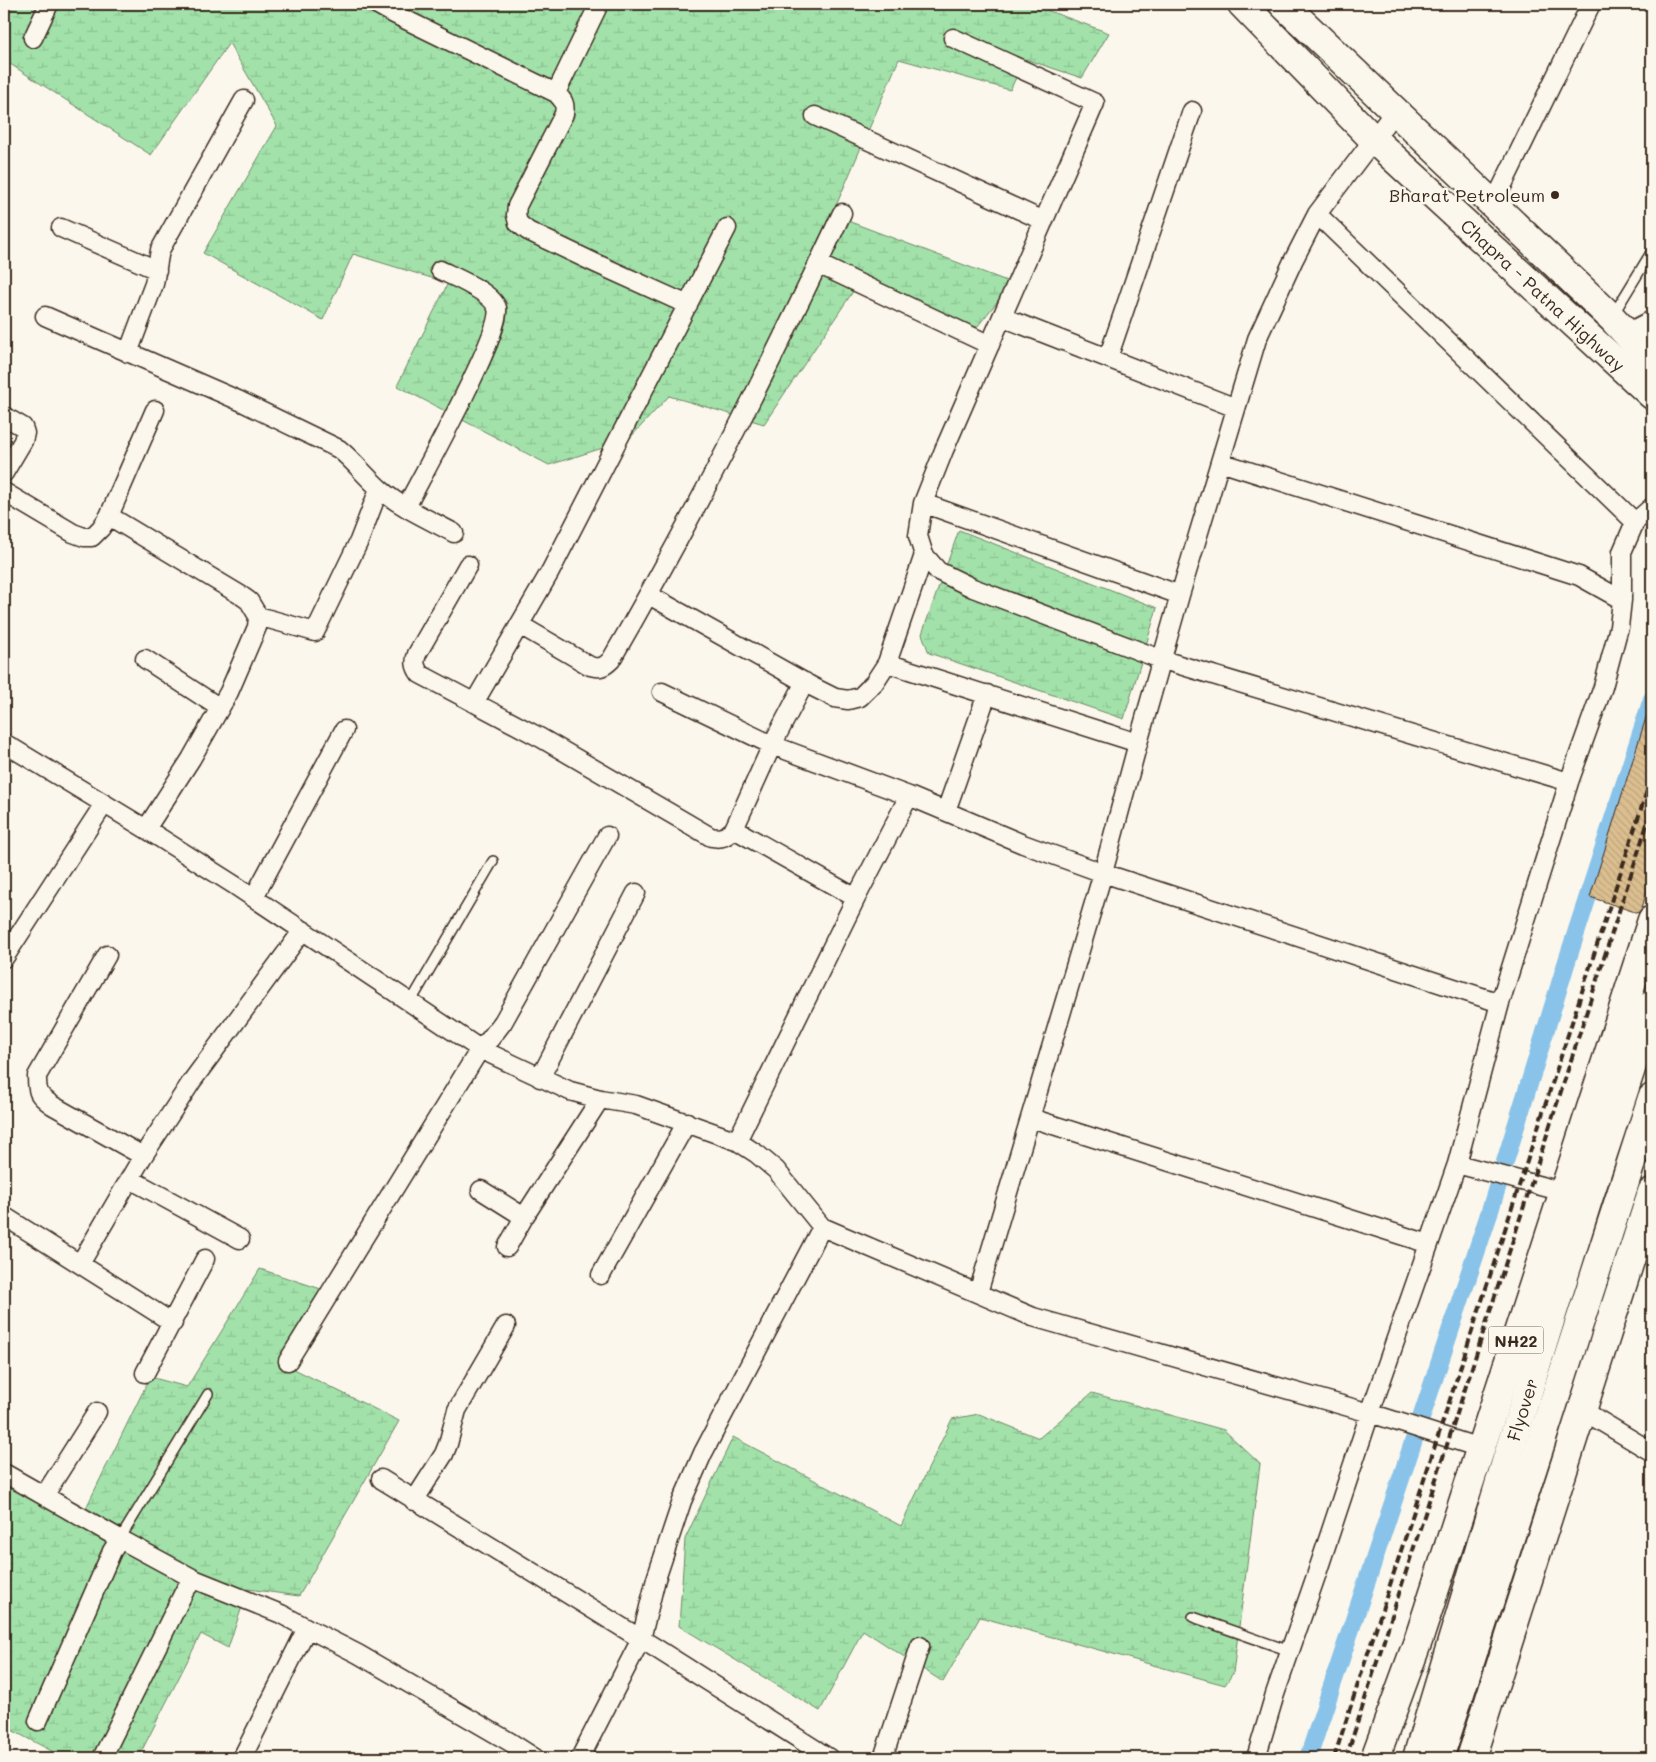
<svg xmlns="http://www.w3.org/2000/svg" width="1656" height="1762" font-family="Mali,sans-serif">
	<defs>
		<pattern id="wetland-marsh" width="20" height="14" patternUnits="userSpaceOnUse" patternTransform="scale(1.25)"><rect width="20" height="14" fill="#a2e2aa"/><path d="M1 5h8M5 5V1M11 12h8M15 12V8" fill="none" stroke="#8cc292"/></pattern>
		<pattern id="building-back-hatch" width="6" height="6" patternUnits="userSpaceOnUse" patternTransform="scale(1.25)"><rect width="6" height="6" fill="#dcbf90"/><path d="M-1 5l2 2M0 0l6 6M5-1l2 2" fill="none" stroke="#bea47c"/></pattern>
	</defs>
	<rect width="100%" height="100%" fill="#fbf7ec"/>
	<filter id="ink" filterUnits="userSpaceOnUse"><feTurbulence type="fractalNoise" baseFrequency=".02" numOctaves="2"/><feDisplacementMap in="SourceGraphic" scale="10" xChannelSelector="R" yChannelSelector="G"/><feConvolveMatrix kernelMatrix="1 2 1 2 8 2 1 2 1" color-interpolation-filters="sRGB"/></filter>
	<g filter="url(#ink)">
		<path fill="url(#wetland-marsh)" stroke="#6e8664" d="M15 4H895L904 8 909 4H1030L1109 33 1082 78 1025 59 1010 90 899 59 832 215 1012 283 977 327 854 290 764 424 669 396 628 440 549 465 397 386 448 283 353 254 323 320 203 253 277 126 229 43 151 155 4 60V23Z
			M959 530 1157 608 1124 719 929 653 922 634Z
			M260 1269 321 1289 280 1362 399 1421 299 1596 248 1589 228 1648 201 1634 138 1758H65L4 1726V1483L7 1476 86 1508 150 1377 187 1387Z
			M1092 1393 1224 1430 1260 1464 1233 1673 1225 1685 980 1617 943 1682 863 1630 820 1711 679 1626 685 1539 733 1437 901 1526 952 1419 979 1414 1039 1438Z"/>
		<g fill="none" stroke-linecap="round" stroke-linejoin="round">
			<path stroke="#8ac3e9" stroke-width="18" d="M1308 1758 1488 1217 1566 964 1652 699"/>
		</g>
		<path fill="url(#building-back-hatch)" stroke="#3b2a1e" d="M1649 708H1652V875L1642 908 1638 913 1590 897Z"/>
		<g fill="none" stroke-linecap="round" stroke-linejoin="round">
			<g stroke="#3b2a1e" stroke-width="12">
				<path id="lane" d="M1613 315 1652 251
					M410 1003 493 861
					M120 1539 208 1394
					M1193 1617 1290 1651"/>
			</g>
			<g stroke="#3b2a1e" stroke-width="21">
				<path id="street" d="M376 4 394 14 556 93C563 100 566 103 564 114L517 206 516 215 518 223 528 231 595 263 688 305
					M33 38 49 4
					M953 38 1095 103 944 450 923 503 918 536 924 555 938 571 973 588 1163 660 1569 782
					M556 93 599 4
					M815 116 1044 221
					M1493 205 1591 4
					M1317 214 1635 522
					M61 228 157 270
					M818 264 990 345
					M45 316 240 401 339 449C354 461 366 477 381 490 402 508 430 520 454 533
					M1002 317 1236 408
					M1627 333 1652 320
					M128 353 154 284 160 250 244 100
					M1108 358 1192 111
					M4 416 23 427 25 433 23 441 4 473
					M1220 462 1579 576 1622 600
					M4 492 73 533 84 537H92L101 528 109 516 155 410
					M923 503 1180 595
					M406 507C421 478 503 331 497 308 492 292 454 277 440 270
					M109 516 242 596 249 601 258 616 257 627 229 692 191 759 146 829
					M468 565 417 654C414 662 415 667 420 674L541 738 711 837C722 839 726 837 734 829
					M649 595 813 687 835 698 848 700 860 697 874 683 887 663 924 555
					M258 616 315 632 359 541 379 489
					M520 625 590 666C600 669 604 667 611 660 695 515 771 365 842 213
					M145 659 220 708
					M887 663 1138 743
					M805 682 772 745 734 829 856 898
					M662 692 772 745 909 796
					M474 703 550 572 727 228
					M4 743 146 829 236 886 480 1049 570 1091 600 1099 636 1105 737 1141 757 1154 776 1170 822 1227 1033 1317 1370 1413 1480 1448
					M946 811 987 694
					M254 897 344 730
					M107 955 37 1076C37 1093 38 1095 52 1105L143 1156
					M4 958 104 804
					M540 1078 636 893
					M1031 1118 1429 1244
					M737 1141 856 898 909 796 1023 844 1103 873 1500 1003
					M1457 1164 1564 1192
					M130 1179 240 1239
					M481 1190 524 1217
					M4 1216 173 1323
					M507 1247 524 1217 600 1099
					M80 1264 143 1156 192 1081 303 930
					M601 1275 687 1122
					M978 1293 1103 873 1138 743 1180 595 1257 339 1293 261 1317 214 1395 111
					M288 1361 480 1049 490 1039 503 1022 607 836
					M145 1373 205 1259
					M1582 1410 1652 1452
					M4 1473 120 1539 112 1551 38 1721
					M381 1479 654 1647 829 1758
					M44 1496 97 1412
					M414 1501 444 1454 448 1444 457 1410 506 1326
					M120 1539 194 1579
					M307 1628 358 1654 510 1742 535 1758
					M102 1758 185 1590 194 1579 281 1614 307 1628 242 1758
					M580 1758 641 1639 656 1579 682 1501 703 1453 822 1227
					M883 1758 920 1646
					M1256 1758 1275 1694 1316 1576 1370 1413 1457 1164 1500 1003 1569 782 1603 687 1619 627 1622 600V552L1635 522 1652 507"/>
			</g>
			<g stroke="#3b2a1e" stroke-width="31">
				<g id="highway">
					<path id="s1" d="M1242 4 1373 139 1652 395"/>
					<path d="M1283 4 1611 317 1652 361"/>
					<path d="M1375 1758 1419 1638 1652 920"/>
					<path id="s2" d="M1417 1758 1509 1452 1589 1196 1652 1005"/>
					<path d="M1439 1758 1652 1098"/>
					<path d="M1471 1758 1652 1192"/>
				</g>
			</g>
			<use href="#lane" stroke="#fbf7ec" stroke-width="9"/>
			<use href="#street" stroke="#fbf7ec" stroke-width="18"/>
			<use href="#highway" stroke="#fbf7ec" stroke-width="28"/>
			<path stroke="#3b2a1e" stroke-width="4" stroke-dasharray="8 4" stroke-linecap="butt" d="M1334 1758 1652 775
				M1346 1758 1652 809"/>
		</g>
	</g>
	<circle fill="#3b2a1e" stroke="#fbf7ec" stroke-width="2" cx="1555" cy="195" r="5"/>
	<g text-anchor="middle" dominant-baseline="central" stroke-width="5" stroke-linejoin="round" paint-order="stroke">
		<rect fill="#fbf7ec" stroke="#75685c" stroke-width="1" x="1488.5" y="1326.5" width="55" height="27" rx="4"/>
		<g font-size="16" font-weight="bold" fill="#3b2a1e">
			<text x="1516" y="1340">NH22</text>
		</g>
		<g font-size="18" fill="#3b2a1e" stroke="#fbf7ec" text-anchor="end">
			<text x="1545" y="195">Bharat Petroleum</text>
		</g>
		<g font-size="18" fill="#3b2a1e" stroke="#fbf7ec">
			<text stroke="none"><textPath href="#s1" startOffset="419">Chapra - Patna Highway</textPath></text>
			<text stroke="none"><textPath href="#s2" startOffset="364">Flyover</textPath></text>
		</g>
	</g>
	<rect width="1656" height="1762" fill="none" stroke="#fbf7ec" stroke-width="20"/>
	<rect x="10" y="10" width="1636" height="1742" fill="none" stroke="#3b2a1e" stroke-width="2" filter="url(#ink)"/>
</svg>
